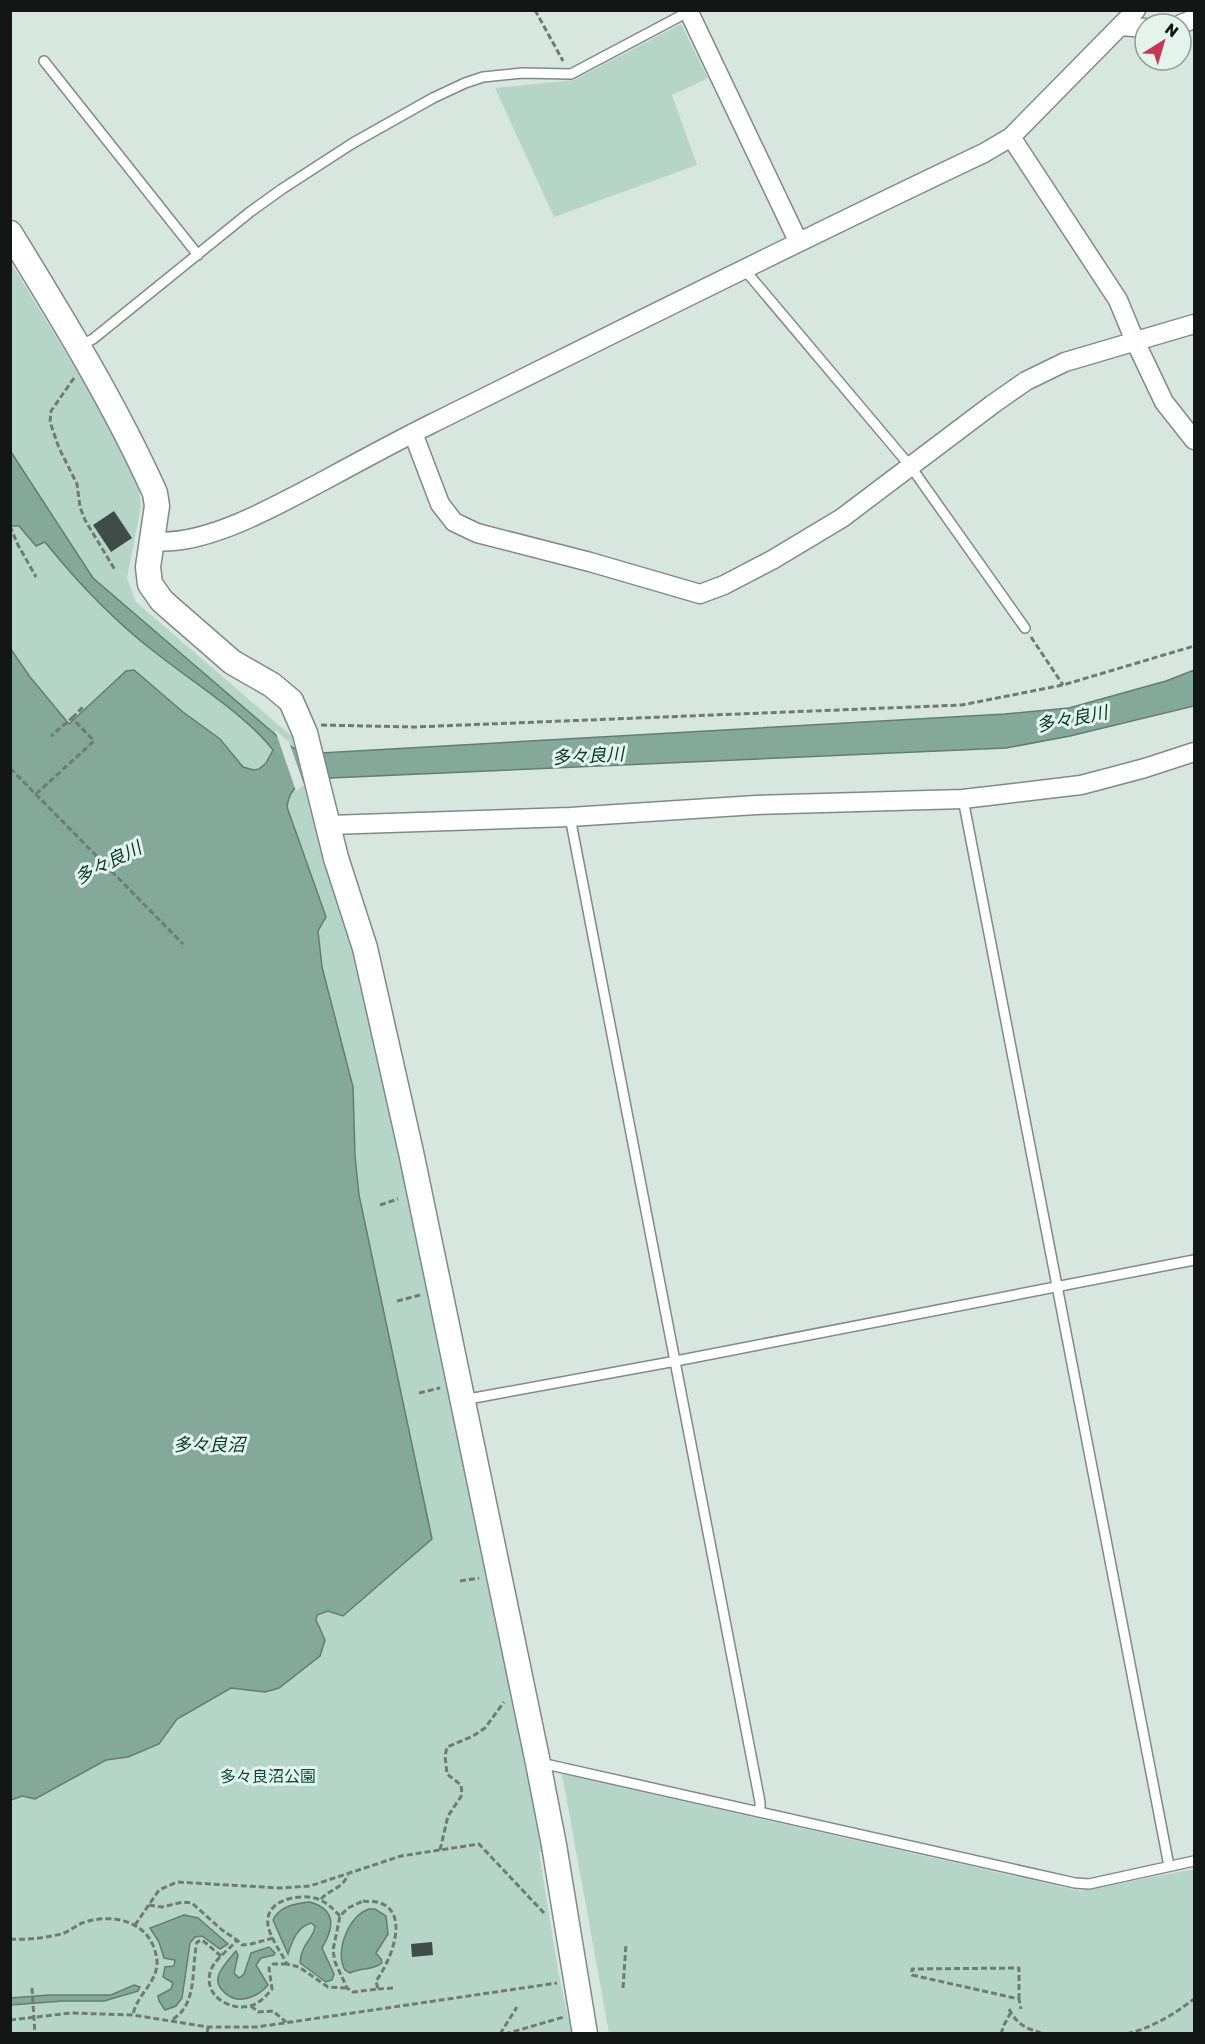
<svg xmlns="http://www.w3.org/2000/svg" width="1205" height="2044" font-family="Rubik,'Noto Sans JP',sans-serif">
	<rect width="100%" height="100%" fill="#d8e6e0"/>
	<path fill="#b5d5c8" d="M681 24 708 78 672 95 697 165 554 217 495 88 574 80Z
		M11 263 105 417 139 490 141 506 127 578 136 602 295 739 359 964 546 1851 539 1852 558 1970 568 2018 574 2016 577 2033H11Z
		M562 1774 1080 1891 1194 1869V2033H609Z"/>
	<path fill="#84a99a" stroke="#627d72" stroke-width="1.5" d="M11 452 93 578 284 742 303 754 1005 714 1069 708 1166 681 1194 670V706L1070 736 1006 748 308 779C295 786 289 792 287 807L326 917 318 931 322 967 353 1087 355 1156 359 1195 432 1539 343 1616 328 1611 317 1615 316 1620 325 1640 320 1656 279 1688 265 1692 231 1688 177 1719 159 1744 128 1757 106 1760 35 1799 22 1796 11 1800 10 648 30 677 69 724 126 671 134 670 183 712 220 739 243 767 254 770 259 769 266 763 273 750C246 715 191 681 156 653 114 621 78 583 45 542L36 546 19 526H11Z
		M310 1902C337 1910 334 1928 322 1948L334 1974 332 1980 326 1982 300 1963C301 1943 314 1939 315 1926L311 1923C297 1927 292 1941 288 1954L273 1920C279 1906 296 1903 310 1902Z
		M369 1909H375L386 1916 388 1934 376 1953 381 1959 382 1963C373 1971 360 1967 350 1973L345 1970C334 1952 349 1915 369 1909Z
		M184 1915 198 1918 228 1944 220 1949 202 1936 195 1937 190 1943 182 1998 176 2006 165 2010 159 2001 158 1996 171 1989 173 1983 163 1977 165 1967 174 1966 175 1960 164 1958 159 1942 150 1928Z
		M269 1947 275 1953 274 1955 261 1958 256 1965 268 1985C257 1998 236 2006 223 1991 220 1988 217 1983 218 1978 219 1969 230 1958 236 1951L238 1955 234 1973 239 1978 244 1974 251 1953Z
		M134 1985 140 1987 138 1991 104 2001H63L11 2005V1998L49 1995H111Z"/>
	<path fill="#d8e6e0" d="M275 730 289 742 304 785 296 791Z"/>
	<path fill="#404c47" d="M114 511 132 538 111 552 93 525Z
		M432 1942 433 1955 412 1957 411 1944Z"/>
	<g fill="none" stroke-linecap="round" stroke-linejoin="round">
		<g stroke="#7e8b86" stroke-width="12">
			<path id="service" d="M44 61 198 255
				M744 269 911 467 1025 628
				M79 346 93 339 250 212 282 189 353 143 433 98 465 83 483 77 522 73 571 74 688 12
				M963 799 1169 1866
				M570 817 760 1802V1812
				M463 1400 676 1361 1194 1260
				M541 1763 1075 1883 1089 1884 1194 1861"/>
		</g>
		<g stroke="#7e8b86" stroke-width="21">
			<path id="minor" d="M688 10 798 241
				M1181 24 1194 19
				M1121 26 1145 28
				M1011 137 1118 300 1135 341 1164 402 1194 440
				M413 433 440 504 454 522 477 533 590 562 700 594 724 585 772 560 842 518 993 404 1026 381 1065 362 1194 324
				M153 541C206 547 279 504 325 480 360 461 395 442 431 424 615 333 798 241 984 153L1011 137 1136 10
				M329 825 570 817 756 805 963 799 1081 785 1145 768 1194 752"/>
		</g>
		<g stroke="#7e8b86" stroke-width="27">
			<path id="tertiary" d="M10 233C62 318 114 402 155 493L157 506 148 567 150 584 162 601 232 662 272 685 291 701 305 733 336 858 365 948 411 1152 538 1763 554 1845 585 2034"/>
		</g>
		<path stroke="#707a76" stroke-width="3" stroke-dasharray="6 3" stroke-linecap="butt" d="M535 10 563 61
			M74 378 51 411 50 422 59 448 77 484 80 507 85 520 115 570
			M10 526 17 543 36 577
			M1031 637 1063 685
			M72 718 84 706
			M321 725 414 727 962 705 1063 685 1194 646
			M10 771 12 770 183 944
			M36 794 94 741 72 718 51 736
			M380 1205 398 1199
			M397 1301 420 1295
			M419 1393 440 1388
			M460 1581 479 1578
			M440 1850 448 1816 462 1795 461 1785 447 1774 445 1756 447 1747 473 1736 485 1728 504 1702
			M321 1899C330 1889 342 1889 348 1875
			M363 1901C367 1902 373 1901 377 1902 413 1911 389 1964 376 1981L378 1989 353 1992 347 1988 335 1962 333 1950 340 1916 348 1908Z
			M149 1905 162 1907 183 1902 192 1903 222 1930 237 1940
			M340 1916C333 1909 328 1903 318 1899 301 1893 264 1899 268 1925 270 1938 281 1952 287 1964L299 1967 328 1987 346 1988
			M135 1925 159 1890 177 1882 280 1888 310 1886 401 1856 479 1844 544 1913
			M273 1938 251 1944 242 1945 237 1940C228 1951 213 1960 210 1973 204 1996 230 2011 250 2006 259 2004 266 1996 272 1989L269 1968 273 1964H287
			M10 1939C28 1940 44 1938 61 1934 69 1932 75 1926 82 1923 113 1912 153 1921 157 1961 158 1983 136 1995 133 2015
			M32 1988 35 2034
			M623 1988 626 1944
			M378 1989 394 1988
			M1019 1999V1968L912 1969V1975L1019 1999 1021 2009
			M251 2006 258 2012 273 2011 286 2022
			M1009 2009C1018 2026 1026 2028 1044 2034
			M173 2019C198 2004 191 1968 197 1942L202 1940 221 1956
			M10 2020 71 2013 133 2015 208 2027H257L557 1983
			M207 2034 208 2027
			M500 2034 517 2007
			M505 2034 564 2017
			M1001 2034 1004 2025 1011 2012
			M1127 2034C1153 2027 1173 2015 1194 1999"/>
		<use href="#service" stroke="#fff" stroke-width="9"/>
		<use href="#minor" stroke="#fff" stroke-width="18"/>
		<use href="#tertiary" stroke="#fff" stroke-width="24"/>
	</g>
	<g text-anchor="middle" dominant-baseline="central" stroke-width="6" stroke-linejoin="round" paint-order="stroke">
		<g font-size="16" fill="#004d38" stroke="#e5f3ed">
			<text x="268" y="1776">多々良沼公園</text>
		</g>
		<g font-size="18" font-style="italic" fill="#003828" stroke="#e5f3ed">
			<text transform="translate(1072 719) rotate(-11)">多々良川</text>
			<text transform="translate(588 756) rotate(-3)">多々良川</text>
			<text transform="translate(108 863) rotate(-27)">多々良川</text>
			<text x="209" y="1445">多々良沼</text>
		</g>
	</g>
	<rect width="1205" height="2044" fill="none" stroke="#121715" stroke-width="24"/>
	<g transform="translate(1163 42) rotate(37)"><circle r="28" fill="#e5f3ed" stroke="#919b97" stroke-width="1.5"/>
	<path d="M0-4.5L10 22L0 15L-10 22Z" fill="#c73755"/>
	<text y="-9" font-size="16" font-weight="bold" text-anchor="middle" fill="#121715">N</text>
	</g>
</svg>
